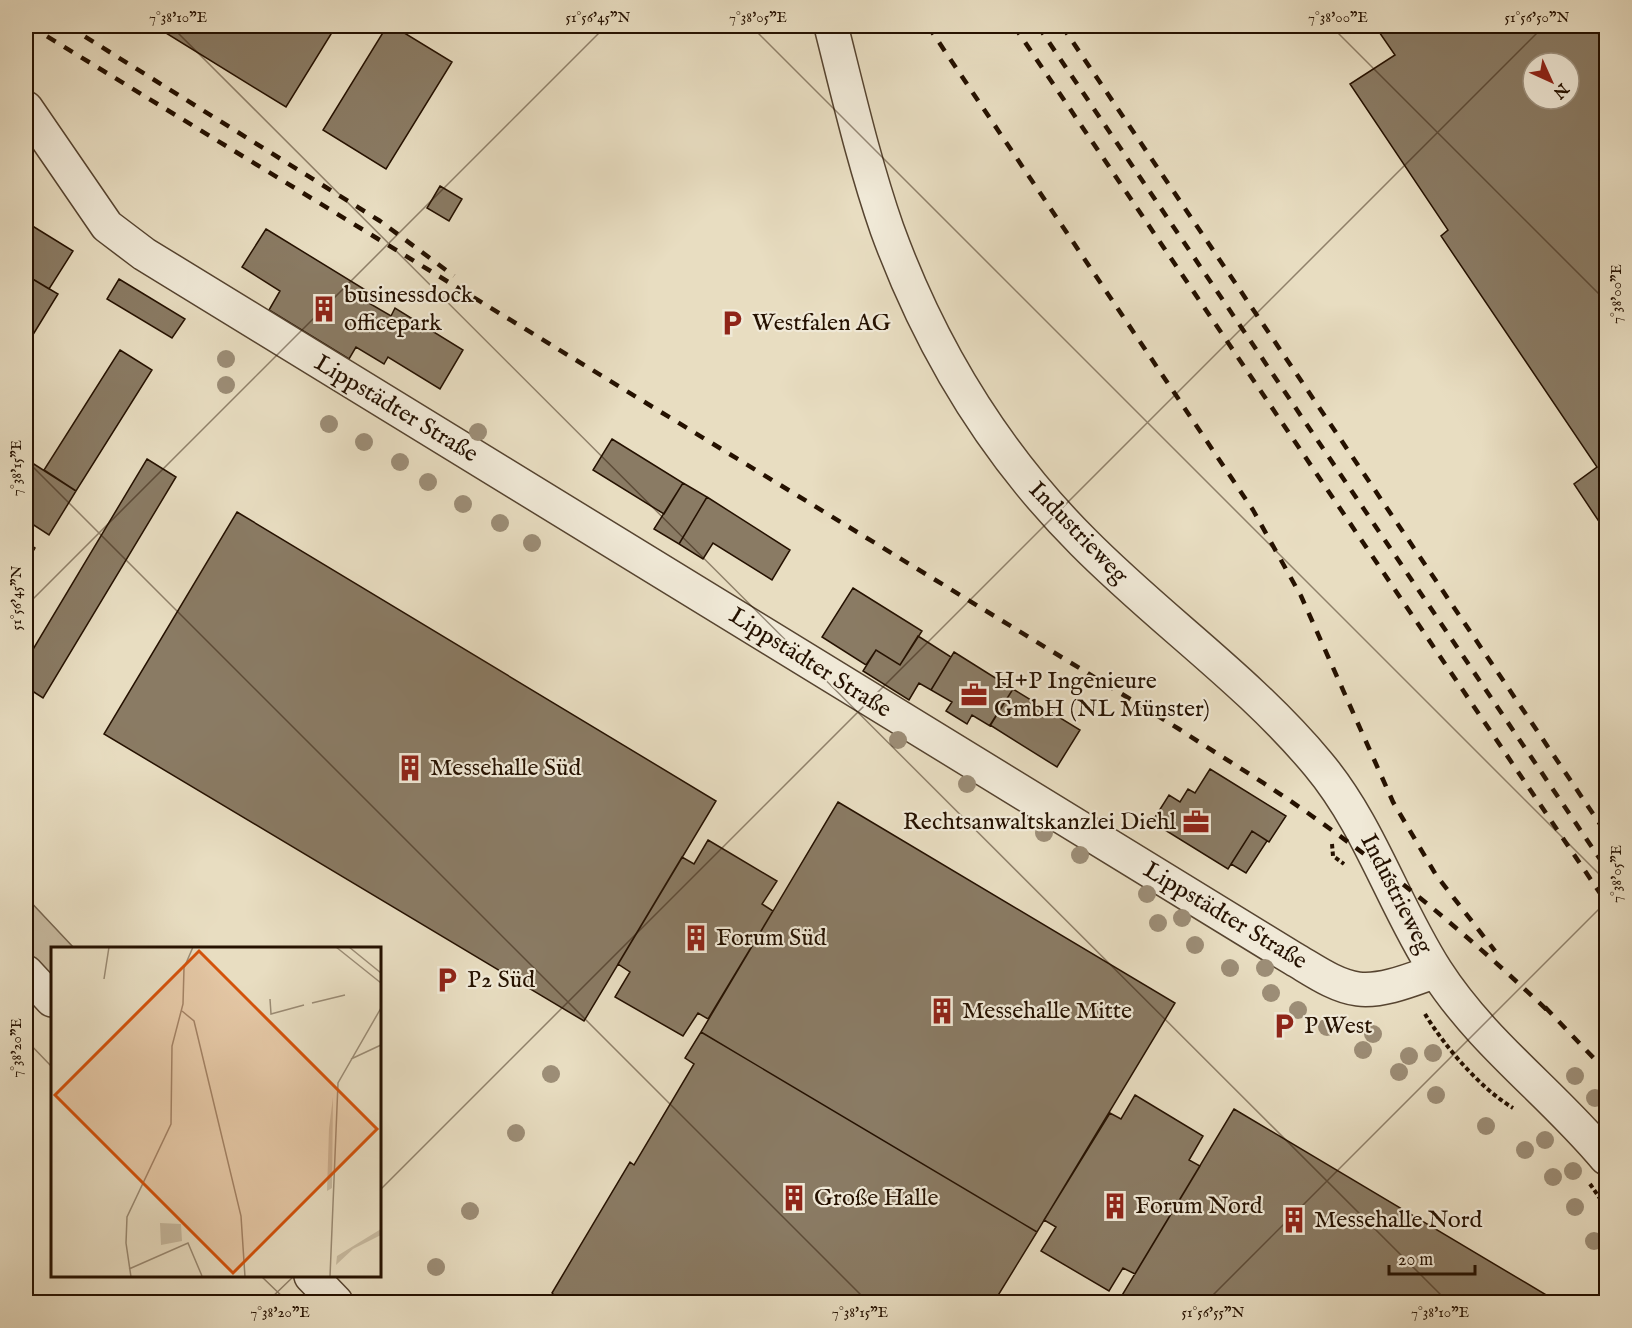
<svg xmlns="http://www.w3.org/2000/svg" width="1632" height="1328" font-family="'IM FELL English',serif">
	<rect width="100%" height="100%" fill="#e8ddc1"/>
	<filter id="stains"><feTurbulence type="fractalNoise" baseFrequency=".00333" numOctaves="4"/><feColorMatrix values="0 0 0 0 .2 0 0 0 0 .09 0 0 0 0 .02 0 0 0 .5 -.17"/></filter>
	<radialGradient id="worn" r=".72"><stop offset=".6" stop-color="#630" stop-opacity="0"/><stop offset="1" stop-color="#630" stop-opacity=".3"/></radialGradient>
	<path fill="#c7baa0" stroke="#766650" stroke-width="1.5" d="M26 897 74 948H52V980L26 951Z"/>
	<path fill="#8a7b64" stroke="#251100" stroke-width="1.5" fill-rule="evenodd" d="M163 26H336L286 107 161 30Z
		M387 26H393L452 62 386 169 323 130Z
		M1375 26H1592L1606 43V532L1574 484 1597 467 1441 236 1448 230 1350 84 1395 55ZM1533 63H1569V99H1533Z
		M440 186 462 199 449 221 427 208Z
		M26 222 73 251 49 289 26 275Z
		M266 229 372 294 367 302 391 316 395 308 463 350 440 389 388 357 384 364 356 347 349 359 269 310 280 291 242 267Z
		M26 275 58 294 26 346Z
		M119 279 185 319 172 338 107 299Z
		M120 350 152 370 76 491 44 470Z
		M612 439 683 483 664 514 593 470Z
		M26 459 76 491 49 535 26 520Z
		M147 459 176 477 43 698 26 687V661Z
		M683 483 707 497 679 544 654 529Z
		M707 497 790 550 772 580 713 543 703 559 679 544Z
		M237 512 716 801 584 1021 104 734Z
		M26 542 35 548 26 563Z
		M853 588 922 631 900 665 876 650 866 665 822 637Z
		M918 636 951 657 931 690 919 683 909 700 863 671 876 650 900 665Z
		M954 652 1013 689 990 726 972 715 967 724 946 711 952 702 931 690Z
		M1013 689 1080 730 1057 767 990 725Z
		M1210 769 1286 816 1269 842 1252 831 1228 869 1152 822 1169 795 1180 802 1188 789 1195 793Z
		M838 802 1175 1003 1037 1232 701 1032Z
		M1252 831 1267 841 1246 873 1231 864Z
		M708 840 777 881 762 904 773 911 708 1019 698 1013 683 1036 615 997 630 972 618 964 682 857 694 864Z
		M701 1032 1037 1232 994 1302H549L554 1295 552 1293 630 1162 634 1165 694 1064 685 1058Z
		M1135 1095 1203 1136 1189 1160 1200 1166 1135 1274 1123 1268 1109 1291 1041 1251 1056 1227 1044 1220 1110 1113 1121 1119Z
		M1234 1109 1558 1302H1118Z"/>
	<g fill="none" stroke-linecap="round" stroke-linejoin="round">
		<g stroke="#564430" stroke-width="36">
			<path id="minor" d="M831 26C848 93 864 163 887 229 930 347 994 453 1083 542 1159 619 1249 681 1318 764 1370 826 1393 904 1436 971 1483 1044 1552 1093 1606 1158
				M26 108 107 226 144 254 1294 959C1313 970 1335 986 1358 989 1383 992 1413 979 1436 971
				M26 972 52 1000
				M311 1276 336 1302"/>
		</g>
		<path stroke="#251100" stroke-width="4" stroke-dasharray="4.5 3" stroke-linecap="butt" d="M1332 844 1333 856 1344 864
			M1425 1014C1445 1047 1480 1088 1513 1108
			M1590 1184 1606 1207"/>
		<use href="#minor" stroke="#f0e9d7" stroke-width="33"/>
		<path stroke="#251100" stroke-width="4.5" stroke-dasharray="10 10" stroke-linecap="butt" d="M30 26 1179 729C1223 758 1269 785 1312 816 1397 876 1475 941 1550 1013
			M68 26 380 221 454 276
			M928 26 1253 510 1301 596 1393 802 1436 875 1495 951
			M1014 26 1606 902
			M1038 26 1606 868
			M1062 26 1606 833
			M1545 1007 1606 1071"/>
	</g>
	<g fill="#9c8d76">
		<circle cx="226" cy="359" r="9"/>
		<circle cx="226" cy="385" r="9"/>
		<circle cx="329" cy="424" r="9"/>
		<circle cx="478" cy="432" r="9"/>
		<circle cx="364" cy="442" r="9"/>
		<circle cx="400" cy="462" r="9"/>
		<circle cx="428" cy="482" r="9"/>
		<circle cx="463" cy="504" r="9"/>
		<circle cx="500" cy="523" r="9"/>
		<circle cx="532" cy="543" r="9"/>
		<circle cx="898" cy="740" r="9"/>
		<circle cx="967" cy="784" r="9"/>
		<circle cx="1044" cy="833" r="9"/>
		<circle cx="1080" cy="855" r="9"/>
		<circle cx="1147" cy="894" r="9"/>
		<circle cx="1182" cy="918" r="9"/>
		<circle cx="1158" cy="923" r="9"/>
		<circle cx="1195" cy="945" r="9"/>
		<circle cx="1230" cy="968" r="9"/>
		<circle cx="1265" cy="968" r="9"/>
		<circle cx="1271" cy="993" r="9"/>
		<circle cx="1298" cy="1010" r="9"/>
		<circle cx="1327" cy="1027" r="9"/>
		<circle cx="1373" cy="1034" r="9"/>
		<circle cx="1363" cy="1050" r="9"/>
		<circle cx="1433" cy="1053" r="9"/>
		<circle cx="1409" cy="1056" r="9"/>
		<circle cx="1399" cy="1072" r="9"/>
		<circle cx="551" cy="1074" r="9"/>
		<circle cx="1575" cy="1076" r="9"/>
		<circle cx="1436" cy="1095" r="9"/>
		<circle cx="1595" cy="1098" r="9"/>
		<circle cx="1486" cy="1126" r="9"/>
		<circle cx="516" cy="1133" r="9"/>
		<circle cx="1545" cy="1140" r="9"/>
		<circle cx="1525" cy="1150" r="9"/>
		<circle cx="1573" cy="1171" r="9"/>
		<circle cx="1553" cy="1177" r="9"/>
		<circle cx="1575" cy="1207" r="9"/>
		<circle cx="470" cy="1211" r="9"/>
		<circle cx="1594" cy="1241" r="9"/>
		<circle cx="436" cy="1267" r="9"/>
	</g>
	<path fill="none" stroke="#251100" stroke-width="1.5" stroke-opacity="0.45" d="M171 26 1448 1302M751 26 1606 881M1331 26 1606 301M26 460 868 1302M26 606 606 26M26 1040 52 1067M380 1190 1544 26M261 1276 288 1302M267 1302 294 1276M1206 1302 1606 902"/>
	<defs>
		<g id="building-bare" transform="scale(2.07)"><path d="M-4-6H4V6H1V3H-1V6H-4ZM-2.5-4.3h1.7v1.8h-1.7ZM.8-4.3h1.7v1.8H.8ZM-2.5-1h1.7V.8h-1.7ZM.8-1h1.7V.8H.8Z" fill="#8f2418" stroke="#f0e9d7" stroke-width="2.5" paint-order="stroke"/></g>
		<g id="parking-bare" transform="scale(2.07)"><path d="M-3.5-5.5H1a3.5 3.5 0 0 1 0 7H-1V5.5H-3.5ZM-1-3.4V-.6H.8a1.4 1.4 0 0 0 0-2.8Z" fill="#8f2418" stroke="#f0e9d7" stroke-width="2.5" paint-order="stroke"/></g>
		<g id="office-bare" transform="scale(2.07)"><path d="M-6-3h4V-5.5h4V-3h4V5H-6ZM-1-4.5V-3h2v-1.5ZM-6 0V1H6V0Z" fill="#8f2418" stroke="#f0e9d7" stroke-width="2.5" paint-order="stroke"/></g>
	</defs>
	<g fill-rule="evenodd">
		<use href="#building-bare" x="324" y="309"/>
		<use href="#parking-bare" x="732" y="323"/>
		<use href="#office-bare" x="974" y="695"/>
		<use href="#building-bare" x="410" y="768"/>
		<use href="#office-bare" x="1196" y="822"/>
		<use href="#building-bare" x="696" y="938"/>
		<use href="#parking-bare" x="447" y="980"/>
		<use href="#building-bare" x="942" y="1011"/>
		<use href="#parking-bare" x="1284" y="1026"/>
		<use href="#building-bare" x="794" y="1198"/>
		<use href="#building-bare" x="1115" y="1206"/>
		<use href="#building-bare" x="1294" y="1220"/>
	</g>
	<g text-anchor="middle" dominant-baseline="central" stroke-width="4.5" stroke-linejoin="round" paint-order="stroke">
		<g font-size="24" fill="#251100" stroke="#f0e9d7" text-anchor="start">
			<text x="344" y="295">businessdock<tspan x="344" dy="28">officepark</tspan></text>
			<text x="752" y="323">Westfalen AG</text>
			<text x="994" y="681">H+P Ingenieure<tspan x="994" dy="28">GmbH (NL Münster)</tspan></text>
			<text x="430" y="768">Messehalle Süd</text>
			<text x="1176" y="822" text-anchor="end">Rechtsanwaltskanzlei Diehl</text>
			<text x="716" y="938">Forum Süd</text>
			<text x="467" y="980">P2 Süd</text>
			<text x="962" y="1011">Messehalle Mitte</text>
			<text x="1304" y="1026">P West</text>
			<text x="814" y="1198">Große Halle</text>
			<text x="1135" y="1206">Forum Nord</text>
			<text x="1314" y="1220">Messehalle Nord</text>
		</g>
		<g font-size="24" fill="#251100" stroke="#f0e9d7">
			<text transform="translate(396 409) rotate(31)">Lippstädter Straße</text>
			<text transform="translate(1078 533) rotate(46)">Industrieweg</text>
			<text transform="translate(810 663) rotate(32)">Lippstädter Straße</text>
			<text transform="translate(1396 894) rotate(63)">Industrieweg</text>
			<text transform="translate(1225 916) rotate(31)">Lippstädter Straße</text>
		</g>
	</g>
	<g transform="translate(51 947)">
		<rect width="330" height="330" fill="#e8ddc1"/>
		<path d="M282 150 281 241 276 244 278 182ZM109 276 130 277 131 294 110 298ZM330 282V288L302 302 285 318 286 309Z" fill="#c7baa0"/>
		<path fill="none" stroke="#9a8b74" stroke-width="1.5" d="M285 0 330 36M298 0 330 26M53 32 58 0M219 52 220 67 253 58M261 56 294 48M131 64 143 74 190 269 194 330M300 112 330 98M78 322 137 296 151 329M80 330 75 296 76 270 120 177 121 99 132 57 133 21 142 0M279 330 287 136 330 61"/>
		<path fill="#d4520b" fill-opacity="0.15" stroke="#d4520b" stroke-width="3" d="M148 4 326 182 182 326 4 148Z"/>
		<rect width="330" height="330" fill="none" stroke="#251100" stroke-width="3"/>
	</g>
	<rect width="1632" height="1328" fill="none" stroke="#e8ddc1" stroke-width="66"/>
	<g transform="translate(1551 81) rotate(135)"><circle r="28" fill="#f0e9d7" stroke="#9f9381" stroke-width="1.5"/>
	<path d="M0-4.5L10 22L0 15L-10 22Z" fill="#8f2418"/>
	<text y="-9" font-size="16" font-weight="bold" text-anchor="middle" fill="#251100">N</text>
	</g>
	<path d="M1389 1265v9h86v-9" fill="none" stroke="#251100" stroke-width="3"/>
	<text x="1398" y="1265" font-size="18" fill="#251100" stroke="#f0e9d7" stroke-width="4.5" paint-order="stroke">20 m</text>
	<rect x="33" y="33" width="1566" height="1262" fill="none" stroke="#251100" stroke-width="2"/>
	<g font-size="15" text-anchor="middle" fill="#251100">
		<text x="178" y="22">7°38'10"E</text>
		<text x="598" y="22">51°56'45"N</text>
		<text x="758" y="22">7°38'05"E</text>
		<text x="1338" y="22">7°38'00"E</text>
		<text x="1537" y="22">51°56'50"N</text>
		<text transform="translate(1616 294) rotate(-90)" y="5">7°38'00"E</text>
		<text transform="translate(16 468) rotate(-90)" y="5">7°38'15"E</text>
		<text transform="translate(16 598) rotate(-90)" y="5">51°56'45"N</text>
		<text transform="translate(1616 874) rotate(-90)" y="5">7°38'05"E</text>
		<text transform="translate(16 1048) rotate(-90)" y="5">7°38'20"E</text>
		<text x="280" y="1317">7°38'20"E</text>
		<text x="860" y="1317">7°38'15"E</text>
		<text x="1213" y="1317">51°56'55"N</text>
		<text x="1440" y="1317">7°38'10"E</text>
	</g>
	<rect width="100%" height="100%" filter="url(#stains)"/>
	<rect width="100%" height="100%" fill="url(#worn)"/>
</svg>
